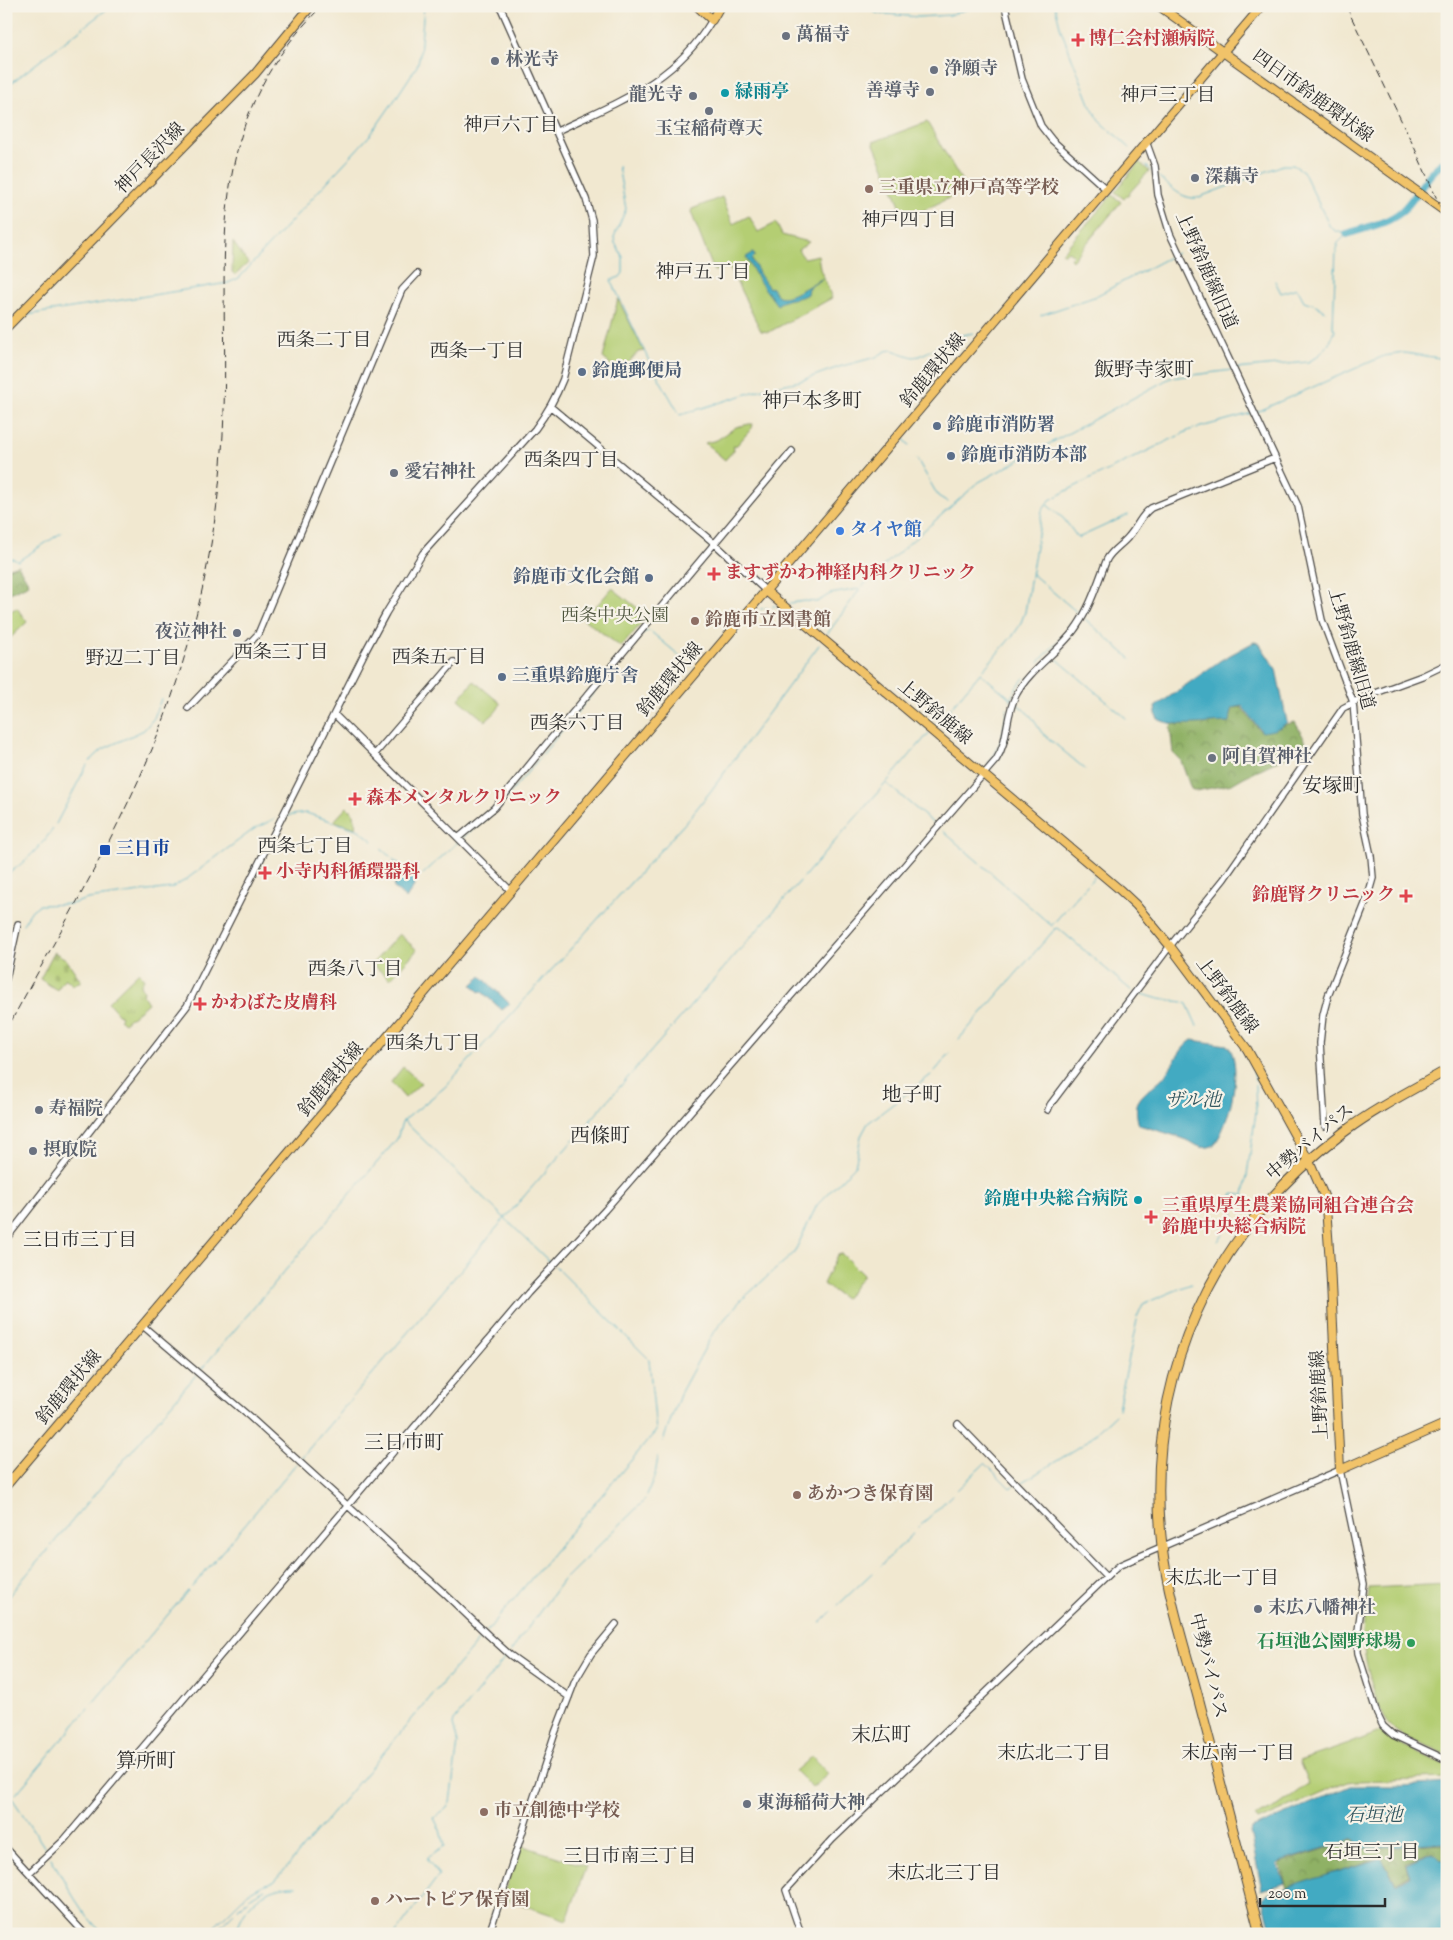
<svg xmlns="http://www.w3.org/2000/svg" width="1453" height="1940" font-family="'Sorts Mill Goudy','Noto Serif JP',serif">
	<defs>
		<pattern id="grass-tufts" width="24" height="20" patternUnits="userSpaceOnUse" patternTransform="scale(1.25)"><rect width="24" height="20" fill="#b4ce73"/><path d="M3 7l-1-3M5 7V3M7 7l1-3M15 17l-1-3M17 17v-4M19 17l1-3" fill="none" stroke="#9bb164"/></pattern>
		<pattern id="forest-crowns" width="20" height="18" patternUnits="userSpaceOnUse" patternTransform="scale(1.25)"><rect width="20" height="18" fill="#8fb165"/><path d="M2 6a3 3 0 1 1 6 0M12 15a3 3 0 1 1 6 0" fill="none" stroke="#759053"/></pattern>
		<pattern id="cemetery-stones" width="16" height="16" patternUnits="userSpaceOnUse" patternTransform="scale(1.25)"><rect width="16" height="16" fill="#b4ce73"/><path d="M2 7V4a2 2 0 0 1 4 0v3zM10 15v-3a2 2 0 0 1 4 0v3z" fill="#9bb164"/></pattern>
	</defs>
	<rect width="100%" height="100%" fill="#f7f3e8"/>
	<filter id="ink" filterUnits="userSpaceOnUse"><feTurbulence type="fractalNoise" baseFrequency=".02" numOctaves="2"/><feDisplacementMap in="SourceGraphic" scale="10" xChannelSelector="R" yChannelSelector="G"/><feConvolveMatrix kernelMatrix="1 2 1 2 8 2 1 2 1" color-interpolation-filters="sRGB"/></filter>
	<filter id="wash" filterUnits="userSpaceOnUse"><feTurbulence type="fractalNoise" baseFrequency=".0096" numOctaves="4" result="noise"/><feDisplacementMap in="SourceGraphic" scale="20" xChannelSelector="R" yChannelSelector="G"/><feGaussianBlur stdDeviation="1.12" result="paint"/><feColorMatrix in="noise" values="0 0 0 0 0 0 0 0 0 0 0 0 0 0 0 0 0 1.4 0 .05"/><feComposite in="paint" operator="in"/></filter>
	<g filter="url(#wash)">
		<rect width="100%" height="100%" fill="#f1e8d0"/>
		<path fill="url(#grass-tufts)" stroke="#707c4f" d="M233 242 248 263 235 275 232 272Z
			M139 972 144 979 140 985 144 992 143 995 148 1003 124 1023 119 1019 121 1017 108 1002Z"/>
		<path fill="url(#forest-crowns)" stroke="#5d6e48" d="M18 565 29 584 6 595V569Z
			M1241 707 1260 731 1295 722 1305 740 1306 747 1244 777 1232 784 1196 791 1191 789 1181 761 1173 753 1170 727 1173 724 1229 722 1233 708Z
			M1353 1840 1360 1849 1443 1843 1447 1859 1441 1861 1432 1852 1405 1863 1409 1875 1396 1883 1381 1857 1287 1889 1280 1863Z"/>
		<path fill="url(#cemetery-stones)" stroke="#707c4f" d="M54 952 66 959 81 981 73 985 65 978 57 990 40 979Z"/>
		<path fill="#b4ce73" stroke="#707c4f" d="M927 122 963 183 961 192 906 219 873 142Z
			M1139 162 1149 171 1124 199 1115 192Z
			M1112 195 1121 202 1072 261 1070 259 1074 255 1068 251 1064 255 1062 253Z
			M722 197 733 224 749 216 758 232 776 223 782 235 809 242 798 250 804 258 818 255 820 269 832 298 769 332 761 331 729 267 714 271 691 212 692 209Z
			M618 299 644 351 638 352 620 372 603 358Z
			M749 424H753L752 428 737 445 733 446 734 450 725 460 705 443 717 440 736 427Z
			M612 588 648 616 621 647 582 618 599 603Z
			M17 608 27 622 6 642V613Z
			M474 681 500 703C500 709 491 717 485 721L459 699Z
			M347 807 354 814 356 828 334 821Z
			M399 934 417 950 390 979 373 965V963Z
			M403 1067 421 1083 405 1098 391 1082Z
			M842 1254 863 1275 845 1299 823 1284 837 1255Z
			M1447 1584V1755C1429 1747 1406 1740 1392 1728 1378 1716 1364 1659 1363 1641 1362 1624 1368 1606 1369 1588Z
			M1382 1731 1396 1742 1447 1766V1778L1356 1781 1347 1782 1258 1821 1255 1817 1278 1806 1302 1788 1309 1785 1299 1761 1349 1744Z
			M812 1756 828 1774 812 1788 795 1771Z
			M520 1845 586 1866 567 1920 502 1898Z"/>
		<path fill="#42aac2" stroke="#366a76" d="M753 253 755 256 752 259 760 275 769 288 771 287C774 290 776 295 779 296 789 301 814 281 824 278L808 288 807 294C797 301 789 296 777 305L759 281 746 257Z
			M1254 642 1259 643 1276 669 1287 722C1281 729 1271 731 1262 732L1242 706 1232 708 1230 722C1212 722 1169 729 1157 718L1155 707 1221 660Z
			M393 862 403 870 417 875 414 886 406 899 393 887 395 885 383 873Z
			M481 976 510 1004 502 1010 481 991 479 992 472 985Z
			M1192 1040 1227 1045C1244 1062 1230 1118 1219 1137 1217 1140 1216 1144 1212 1146 1210 1147 1204 1148 1201 1147 1196 1146 1192 1142 1187 1140 1172 1134 1155 1130 1139 1125 1137 1119 1135 1108 1138 1102 1143 1092 1156 1085 1163 1077 1175 1065 1178 1049 1192 1040Z
			M1447 1783V1851L1444 1842 1360 1848 1353 1839 1280 1862 1278 1865 1285 1883 1262 1890 1250 1832 1252 1829 1350 1786H1402Z
			M1432 1853 1441 1861 1447 1860V1934H1290L1287 1931 1271 1929 1263 1899 1268 1894 1381 1858 1396 1884 1410 1876 1406 1864Z"/>
		<g fill="none" stroke-linecap="round" stroke-linejoin="round">
			<path stroke="#42aac2" stroke-width="1" d="M867 6 876 13 918 17 950 15 977 6
				M1055 6 1061 30 1091 106 1100 121 1130 148
				M6 87 111 6
				M618 166 626 209 614 237 615 243 623 257V273L620 277 611 280 649 361 680 415 766 388 800 381 839 367 876 357 886 351 892 350 913 357 920 356 958 336 973 333
				M1146 166 1152 171
				M1159 177C1171 187 1181 199 1197 198L1283 165H1293L1303 171 1330 227 1336 231 1346 234
				M1275 281 1281 293 1297 288 1304 301 1316 305 1325 311
				M1041 315 1094 297 1177 253
				M6 336 27 315 228 283 239 278 371 134 396 98 417 66 420 55 424 6
				M1236 369 1308 362C1323 354 1329 346 1335 331L1333 327 1336 249 1338 243 1347 234
				M1256 412 1384 356 1404 353 1447 359
				M904 439 909 445
				M917 459 938 496 948 502
				M1046 504 1064 519 1078 538 1128 515
				M6 559 12 558 18 561 61 533
				M1031 573 1079 614
				M790 603 805 601 817 602 830 594 859 589
				M773 606H775
				M761 609 767 608
				M1085 619 1131 659
				M828 633 860 589 872 576 979 482 1170 378 1232 370
				M1057 659 1126 718
				M1039 662 1076 621 1103 562
				M980 673 1010 698
				M1010 700 1015 690 1024 678
				M1016 703 1031 716 1042 733 1085 769
				M933 728 1014 634 1020 625 1025 612 1042 511 1050 500 1068 490 1190 430 1252 413
				M929 733 886 783 934 824
				M90 761 103 749 144 730 154 718 161 699
				M988 764C1002 748 1004 728 1007 708
				M286 816 306 813 359 830 373 841
				M56 824 87 765
				M943 831 1052 926
				M462 838 497 809 644 632 650 631 692 666
				M381 849 390 856
				M393 859 401 865 417 872
				M423 874 459 841
				M6 875C25 863 40 847 53 829
				M23 924 32 910 39 905 71 904 88 899 171 888 184 881 254 829 274 819
				M1052 925 1094 877
				M1054 929 1058 928 1132 991
				M1139 993 1159 999 1183 1002 1187 1004 1197 1026
				M959 1039 1055 929
				M935 1071 950 1053
				M1254 1073 1255 1081
				M404 1121 552 1264
				M1244 1196 1256 1112 1255 1085
				M1234 1215 1232 1194 1242 1195
				M1218 1241 1223 1235
				M1137 1317 1143 1304 1191 1284
				M199 1372 397 1139 402 1122 445 1087 686 822 710 792 819 645
				M1118 1409 1137 1320
				M663 1441 681 1392 713 1333 739 1302 794 1253 817 1205 855 1166 861 1136 868 1123 931 1075
				M301 1458 505 1218 886 783
				M1023 1482 1084 1444 1115 1415
				M957 1490 985 1463 1010 1488 1013 1486
				M647 1495 655 1475 658 1457
				M919 1527 952 1495
				M881 1565 913 1534
				M566 1578 645 1500
				M192 1587 296 1464
				M6 1599 196 1375
				M838 1605 872 1573
				M821 1622 831 1612
				M487 1631 656 1431 649 1359 555 1266
				M511 1651 563 1580
				M92 1704 188 1591
				M6 1789 47 1851
				M16 1794 88 1709
				M51 1858C67 1884 80 1914 104 1934
				M396 1933 439 1875 428 1861V1857L444 1846 440 1830 434 1818 447 1808 450 1802 458 1743 453 1725 454 1721 506 1657
				M207 1934 248 1893 263 1885 275 1881 484 1634
				M213 1934 250 1897 265 1889
				M236 1934C242 1904 267 1885 296 1886"/>
			<path stroke="#42aac2" stroke-width="8" d="M1347 234C1364 228 1387 224 1401 212 1418 197 1426 172 1447 160"/>
		</g>
	</g>
	<g filter="url(#ink)">
		<g fill="none" stroke-linecap="round" stroke-linejoin="round">
			<g stroke="#494744" stroke-width="8">
				<path id="minor" d="M1005 6 1022 79 1041 126 1052 140 1107 190
					M557 131C618 102 676 81 712 20
					M1147 144 1155 166 1158 195 1170 234 1298 506 1322 620 1353 702 1362 814 1371 856 1373 878 1367 899 1328 996 1323 1015 1320 1043 1325 1126
					M551 407 714 543 766 591
					M188 708 258 634 402 290 417 274
					M334 714 511 891
					M548 742 792 451
					M375 754 454 662
					M458 838 494 808 548 742
					M6 979 18 924
					M1048 1110 1050 1105 1170 946 1224 879 1343 708 1362 698 1422 676 1447 664
					M6 1239 187 1006 365 652 386 613 423 553 535 429C547 413 556 397 563 379L594 256 592 220 586 199 500 6
					M143 1326 250 1417 445 1594 488 1635 510 1655 569 1697
					M958 1424 1106 1577
					M6 1848 85 1934
					M29 1873 64 1840 528 1293 605 1210 996 760C1009 740 1005 716 1016 695 1030 668 1061 651 1077 626 1091 606 1098 581 1107 559 1113 549 1122 545 1129 536 1138 526 1140 516 1151 508L1275 458
					M489 1934 555 1733 575 1681 591 1654 616 1624
					M801 1934 786 1890 833 1839 1114 1570 1120 1565 1152 1551 1340 1470 1364 1584 1357 1639 1358 1653 1377 1714 1383 1726 1393 1735 1447 1760"/>
			</g>
			<g stroke="#494744" stroke-width="10">
				<path id="major" d="M697 6 712 20 720 6
					M1159 6 1447 213
					M6 328 255 74 311 6
					M766 591 1119 889 1136 905 1170 946 1247 1049 1309 1161 1324 1196 1326 1207 1330 1263 1340 1470 1447 1423
					M6 1486 1262 6"/>
			</g>
			<g stroke="#494744" stroke-width="11">
				<path id="highway" d="M1260 1934C1239 1855 1219 1776 1198 1697 1185 1648 1168 1597 1162 1546 1143 1379 1211 1232 1344 1132 1376 1108 1412 1090 1447 1070"/>
			</g>
			<use href="#minor" stroke="#fff" stroke-width="5.5"/>
			<use href="#major" stroke="#f1c369" stroke-width="8"/>
			<use href="#highway" stroke="#f1c369" stroke-width="9"/>
			<path stroke="#2b2b2b" stroke-width="1" stroke-dasharray="8 4" stroke-linecap="butt" d="M1346 6 1415 149 1447 222
				M6 1031C56 937 112 845 153 747 169 708 182 667 193 627 212 556 222 483 224 409 229 255 199 127 322 6"/>
		</g>
	</g>
	<g fill="#6b7280" stroke="#f7f3e8" stroke-width="2">
		<circle cx="786" cy="36" r="5"/>
		<circle cx="495" cy="61" r="5"/>
		<circle cx="934" cy="70" r="5"/>
		<circle cx="930" cy="92" r="5"/>
		<circle cx="693" cy="96" r="5"/>
		<circle cx="709" cy="111" r="5"/>
		<circle cx="1195" cy="178" r="5"/>
		<circle cx="394" cy="473" r="5"/>
		<circle cx="237" cy="633" r="5"/>
		<circle cx="1212" cy="758" r="5"/>
		<circle cx="39" cy="1110" r="5"/>
		<circle cx="33" cy="1151" r="5"/>
		<circle cx="1258" cy="1609" r="5"/>
		<circle cx="747" cy="1804" r="5"/>
	</g>
	<g fill="#e0444e" stroke="#f7f3e8" stroke-width="2">
		<path d="M1075.5 32.5h5v5h5v5h-5v5h-5v-5h-5v-5h5z"/>
		<path d="M711.5 566.5h5v5h5v5h-5v5h-5v-5h-5v-5h5z"/>
		<path d="M352.5 791.5h5v5h5v5h-5v5h-5v-5h-5v-5h5z"/>
		<path d="M262.5 865.5h5v5h5v5h-5v5h-5v-5h-5v-5h5z"/>
		<path d="M1403.5 888.5h5v5h5v5h-5v5h-5v-5h-5v-5h5z"/>
		<path d="M197.5 996.5h5v5h5v5h-5v5h-5v-5h-5v-5h5z"/>
		<path d="M1148.5 1209.5h5v5h5v5h-5v5h-5v-5h-5v-5h5z"/>
	</g>
	<g fill="#0f9aa8" stroke="#f7f3e8" stroke-width="2">
		<circle cx="725" cy="93" r="5"/>
		<circle cx="1138" cy="1200" r="5"/>
	</g>
	<g fill="#8d6e63" stroke="#f7f3e8" stroke-width="2">
		<circle cx="869" cy="189" r="5"/>
		<circle cx="695" cy="621" r="5"/>
		<circle cx="797" cy="1495" r="5"/>
		<circle cx="484" cy="1812" r="5"/>
		<circle cx="375" cy="1901" r="5"/>
	</g>
	<g fill="#5c6f8a" stroke="#f7f3e8" stroke-width="2">
		<circle cx="582" cy="372" r="5"/>
		<circle cx="937" cy="426" r="5"/>
		<circle cx="951" cy="456" r="5"/>
		<circle cx="649" cy="578" r="5"/>
		<circle cx="502" cy="677" r="5"/>
	</g>
	<circle fill="#3f7fe0" stroke="#f7f3e8" stroke-width="2" cx="840" cy="531" r="5"/>
	<rect fill="#1a4fb4" stroke="#f7f3e8" stroke-width="2" x="99" y="844" width="12" height="12" rx="2.5"/>
	<circle fill="#2e9e5b" stroke="#f7f3e8" stroke-width="2" cx="1411" cy="1643" r="5"/>
	<g text-anchor="middle" dominant-baseline="central" stroke-width="4.5" stroke-linejoin="round" paint-order="stroke">
		<g font-size="18" font-weight="bold" fill="#5b616d" stroke="#f7f3e8" text-anchor="start">
			<text x="796" y="36">萬福寺</text>
			<text x="505" y="61">林光寺</text>
			<text x="944" y="70">浄願寺</text>
			<text x="920" y="92" text-anchor="end">善導寺</text>
			<text x="683" y="96" text-anchor="end">龍光寺</text>
			<text x="709" y="130" text-anchor="middle">玉宝稲荷尊天</text>
			<text x="1205" y="178">深藕寺</text>
			<text x="404" y="473">愛宕神社</text>
			<text x="227" y="633" text-anchor="end">夜泣神社</text>
			<text x="1222" y="758">阿自賀神社</text>
			<text x="49" y="1110">寿福院</text>
			<text x="43" y="1151">摂取院</text>
			<text x="1268" y="1609">末広八幡神社</text>
			<text x="757" y="1804">東海稲荷大神</text>
		</g>
		<g font-size="18" font-weight="bold" fill="#be3a42" stroke="#f7f3e8" text-anchor="start">
			<text x="1089" y="40">博仁会村瀬病院</text>
			<text x="725" y="574">ますずかわ神経内科クリニック</text>
			<text x="366" y="799">森本メンタルクリニック</text>
			<text x="276" y="873">小寺内科循環器科</text>
			<text x="1395" y="896" text-anchor="end">鈴鹿腎クリニック</text>
			<text x="211" y="1004">かわばた皮膚科</text>
			<text x="1162" y="1207">三重県厚生農業協同組合連合会<tspan x="1162" dy="21">鈴鹿中央総合病院</tspan></text>
		</g>
		<g font-size="18" font-weight="bold" fill="#0d838f" stroke="#f7f3e8" text-anchor="start">
			<text x="735" y="93">緑雨亭</text>
			<text x="1128" y="1200" text-anchor="end">鈴鹿中央総合病院</text>
		</g>
		<g font-size="18" fill="#2b2b2b" stroke="#f7f3e8">
			<text transform="translate(1312 97) rotate(36)">四日市鈴鹿環状線</text>
			<text transform="translate(151 159) rotate(-46)">神戸長沢線</text>
			<text transform="translate(1205 271) rotate(66)">上野鈴鹿線旧道</text>
			<text transform="translate(934 371) rotate(-50)">鈴鹿環状線</text>
			<text transform="translate(1350 649) rotate(74)">上野鈴鹿線旧道</text>
			<text transform="translate(671 680) rotate(-50)">鈴鹿環状線</text>
			<text transform="translate(934 713) rotate(40)">上野鈴鹿線</text>
			<text transform="translate(1226 996) rotate(53)">上野鈴鹿線</text>
			<text transform="translate(332 1080) rotate(-50)">鈴鹿環状線</text>
			<text transform="translate(1311 1143) rotate(-40)">中勢バイパス</text>
			<text transform="translate(70 1388) rotate(-50)">鈴鹿環状線</text>
			<text transform="translate(1321 1395) rotate(-93)">上野鈴鹿線</text>
			<text transform="translate(1207 1666) rotate(76)">中勢バイパス</text>
		</g>
		<g font-size="18" font-weight="bold" fill="#785e54" stroke="#f7f3e8" text-anchor="start">
			<text x="879" y="189">三重県立神戸高等学校</text>
			<text x="705" y="621">鈴鹿市立図書館</text>
			<text x="807" y="1495">あかつき保育園</text>
			<text x="494" y="1812">市立創徳中学校</text>
			<text x="385" y="1901">ハートピア保育園</text>
		</g>
		<g font-size="18" font-weight="bold" fill="#4e5e75" stroke="#f7f3e8" text-anchor="start">
			<text x="592" y="372">鈴鹿郵便局</text>
			<text x="947" y="426">鈴鹿市消防署</text>
			<text x="961" y="456">鈴鹿市消防本部</text>
			<text x="639" y="578" text-anchor="end">鈴鹿市文化会館</text>
			<text x="512" y="677">三重県鈴鹿庁舎</text>
		</g>
		<g font-size="18" font-weight="bold" fill="#366cbe" stroke="#f7f3e8" text-anchor="start">
			<text x="850" y="531">タイヤ館</text>
		</g>
		<g font-size="18" fill="#4d543d" stroke="#f7f3e8">
			<text x="615" y="617">西条中央公園</text>
		</g>
		<g font-size="18" font-weight="bold" fill="#164399" stroke="#f7f3e8" text-anchor="start">
			<text x="116" y="850">三日市</text>
		</g>
		<g font-size="18" font-weight="bold" fill="#27864d" stroke="#f7f3e8" text-anchor="end">
			<text x="1401" y="1643">石垣池公園野球場</text>
		</g>
		<g font-size="19" fill="#2b2b2b" stroke="#f7f3e8">
			<text x="1168" y="96">神戸三丁目</text>
			<text x="511" y="126">神戸六丁目</text>
			<text x="909" y="221">神戸四丁目</text>
			<text x="703" y="273">神戸五丁目</text>
			<text x="324" y="341">西条二丁目</text>
			<text x="477" y="352">西条一丁目</text>
			<text x="571" y="461">西条四丁目</text>
			<text x="281" y="653">西条三丁目</text>
			<text x="439" y="658">西条五丁目</text>
			<text x="133" y="659">野辺二丁目</text>
			<text x="577" y="724">西条六丁目</text>
			<text x="305" y="847">西条七丁目</text>
			<text x="355" y="970">西条八丁目</text>
			<text x="433" y="1044">西条九丁目</text>
			<text x="80" y="1241">三日市三丁目</text>
			<text x="1222" y="1579">末広北一丁目</text>
			<text x="1054" y="1754">末広北二丁目</text>
			<text x="1238" y="1754">末広南一丁目</text>
			<text x="1372" y="1853">石垣三丁目</text>
			<text x="630" y="1857">三日市南三丁目</text>
			<text x="944" y="1874">末広北三丁目</text>
		</g>
		<g font-size="19" font-style="italic" fill="#335760" stroke="#f7f3e8">
			<text x="1193" y="1101">ザル池</text>
			<text x="1374" y="1816">石垣池</text>
		</g>
		<g font-size="20" fill="#2b2b2b" stroke="#f7f3e8">
			<text x="1144" y="371">飯野寺家町</text>
			<text x="812" y="402">神戸本多町</text>
			<text x="1332" y="787">安塚町</text>
			<text x="912" y="1096">地子町</text>
			<text x="600" y="1137">西條町</text>
			<text x="404" y="1444">三日市町</text>
			<text x="881" y="1736">末広町</text>
			<text x="146" y="1762">算所町</text>
		</g>
	</g>
	<rect width="1453" height="1940" fill="none" stroke="#f7f3e8" stroke-width="25"/>
	<path d="M1260 1898v8h125v-8" fill="none" stroke="#2b2b2b" stroke-width="2.5"/>
	<text x="1268" y="1898" font-size="15" fill="#2b2b2b" stroke="#f7f3e8" stroke-width="4" paint-order="stroke">200 m</text>
</svg>
